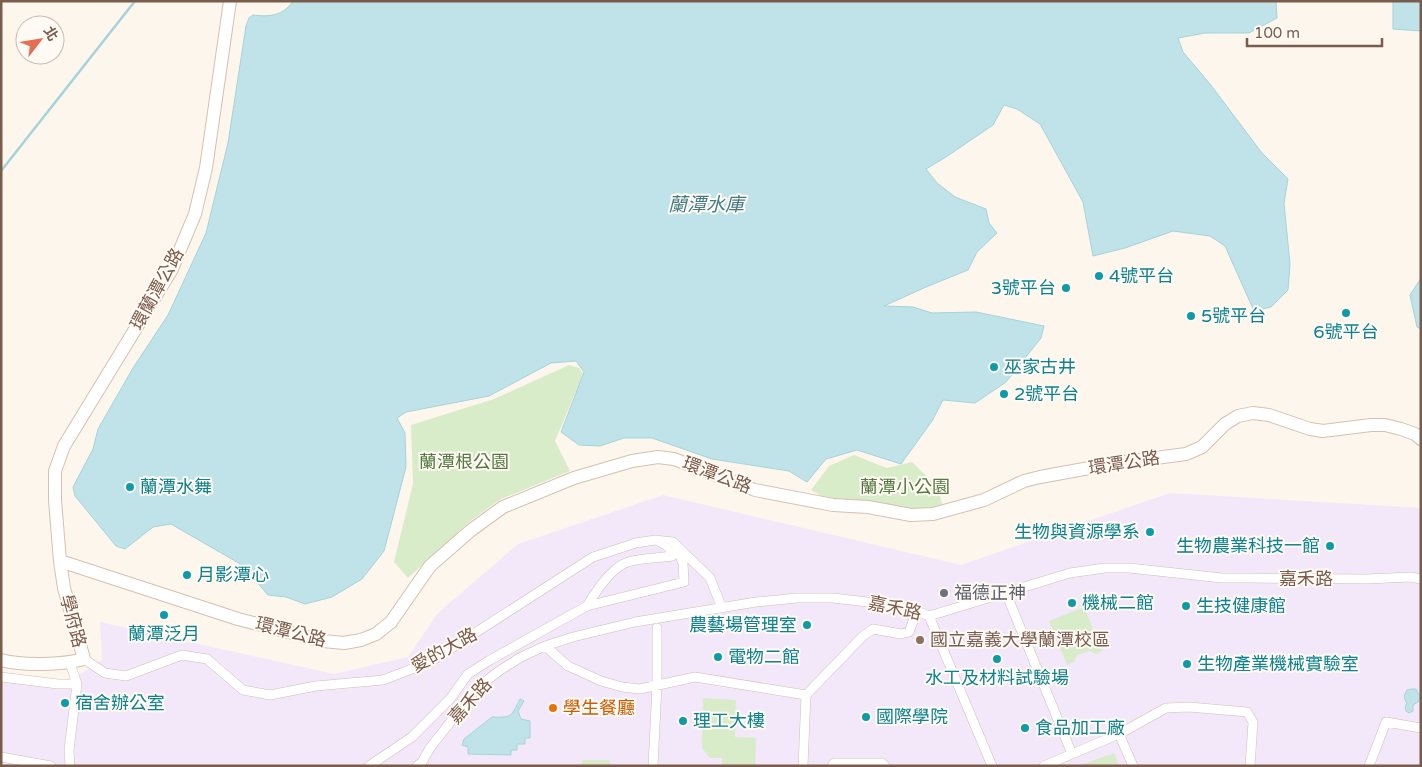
<svg xmlns="http://www.w3.org/2000/svg" width="1422" height="767" font-family="'Varela Round','Noto Sans TC',sans-serif">
	<rect width="100%" height="100%" fill="#fdf6ec"/>
	<path fill="#f3e8fa" d="M1170 493 1421 508V766H1V672L65 684 102 660 100 622 334 674 408 657 438 613 518 544 663 495 961 565Z"/>
	<path fill="#d8ecc9" d="M569 365 579 368 583 374 555 441 570 471 501 499 469 522 408 578 394 562 413 484 411 425 494 399Z
		M854 455 887 468 912 462 938 487 943 509 913 511 828 500 811 490 829 466Z
		M1084 607 1102 651 1096 654 1090 651 1077 655 1074 662 1067 665 1049 621Z
		M703 698 736 700 735 737 756 738 755 766H722V758H710L702 748Z
		M1114 753 1119 766H1078Z
		M582 760H610V766H582Z"/>
	<path fill="#bfe3e8" stroke="#a5d3da" d="M293 1H1276L1277 18 1249 33H1205L1178 38 1183 52 1210 84 1262 153 1288 179 1284 203 1290 264 1288 290 1271 307 1254 311 1225 246 1210 236 1173 231 1125 248 1093 256 1083 202 1040 124 1017 109 1004 105 993 125 946 157 926 169 937 183 955 197 986 209 989 223 997 233 977 252 968 270 926 287 884 306 913 307 932 313 976 312 1044 326 1041 338 1006 382 975 403 943 400 932 421 901 464 857 450 826 459 807 482 789 471 712 459 652 438H624L600 446 579 445 561 432 584 372 576 361 551 363 489 396 406 412 397 418 405 433 406 467 384 551 362 579 332 597 305 604 286 597 268 595 242 565 171 524 153 527 125 549 116 546 75 496 73 487 93 449 98 429 133 368 168 315 206 233 228 143 246 26 249 18 253 15C270 17 283 16 293 1Z
		M1393 1H1421V31L1393 29Z
		M1421 278V329L1417 327 1410 295Z
		M1412 689H1416L1420 697 1418 702 1413 705V711L1409 713 1406 711 1405 707 1407 703C1403 698 1404 695 1407 690Z
		M520 699 524 701 518 711 521 719 530 721V738H525V744H517V750H511V755L468 754V747L462 745 464 739 492 717C513 718 511 716 520 699Z"/>
	<g fill="none" stroke-linecap="round" stroke-linejoin="round">
		<path stroke="#a5d3da" stroke-width="2.5" d="M1 171 135 1"/>
		<g stroke="#d1beb0" stroke-width="10">
			<path id="street" d="M1006 593 1072 754
				M587 606C596 591 612 567 628 562 641 558 659 558 672 556 671 548 667 546 660 542
				M929 616 992 766
				M545 646 568 666 601 681 622 687 640 689 695 677 806 695 803 766
				M84 659 105 673 126 676 182 655 207 659 243 690 270 695 316 686 383 680 430 662 593 557 636 543 655 540 673 542 710 578 722 608
				M70 663 77 684 69 750 70 766
				M1 677 58 684H77
				M806 695 863 636 873 629 901 634 909 632 917 611
				M1119 734 1133 766
				M1 757 51 766
				M369 766 412 737 450 699 468 674 490 660 587 606 684 582 683 563 677 549
				M417 766 422 762 430 748 477 688 499 671 521 657 545 646 573 637 635 622 756 602 797 598H833L893 605 917 611 929 616 1070 573 1105 568H1129L1222 578H1245L1366 579 1411 577 1421 579
				M653 766 657 686V628
				M832 766 834 763H882L885 766
				M1044 766 1119 734 1166 708 1189 707 1247 712 1253 722 1250 766
				M1369 766 1386 722 1421 728"/>
		</g>
		<g stroke="#d6c0b0" stroke-width="14">
			<path id="secondary" d="M60 561 238 619 323 641 344 643 361 640 376 634 391 622 430 566 470 531 503 507 574 478 632 461 658 457 674 459 755 490 833 505 868 507 911 515 933 514 984 500 1024 481 1040 477 1117 463 1186 454 1202 447 1225 424 1238 416 1253 413 1269 415 1310 429 1323 431 1371 425H1385L1401 429 1415 434 1421 439
				M1 660C23 666 62 665 84 659L64 588 60 561 55 500V471L64 446 172 269 195 214 206 168 230 1"/>
		</g>
		<use href="#street" stroke="#fff" stroke-width="9"/>
		<use href="#secondary" stroke="#fff" stroke-width="12"/>
	</g>
	<g fill="#0f9aa8" stroke="#fffaf3" stroke-width="2">
		<circle cx="1099" cy="276" r="5"/>
		<circle cx="1066" cy="288" r="5"/>
		<circle cx="1346" cy="313" r="5"/>
		<circle cx="1191" cy="316" r="5"/>
		<circle cx="994" cy="367" r="5"/>
		<circle cx="1004" cy="394" r="5"/>
		<circle cx="130" cy="487" r="5"/>
		<circle cx="1150" cy="532" r="5"/>
		<circle cx="1330" cy="546" r="5"/>
		<circle cx="187" cy="575" r="5"/>
		<circle cx="1072" cy="603" r="5"/>
		<circle cx="1186" cy="606" r="5"/>
		<circle cx="164" cy="615" r="5"/>
		<circle cx="807" cy="625" r="5"/>
		<circle cx="718" cy="657" r="5"/>
		<circle cx="997" cy="659" r="5"/>
		<circle cx="1187" cy="664" r="5"/>
		<circle cx="65" cy="703" r="5"/>
		<circle cx="866" cy="717" r="5"/>
		<circle cx="683" cy="721" r="5"/>
		<circle cx="1025" cy="728" r="5"/>
	</g>
	<circle fill="#6b7280" stroke="#fffaf3" stroke-width="2" cx="944" cy="593" r="5"/>
	<circle fill="#8d6e63" stroke="#fffaf3" stroke-width="2" cx="920" cy="640" r="5"/>
	<circle fill="#e8710a" stroke="#fffaf3" stroke-width="2" cx="553" cy="708" r="5"/>
	<g text-anchor="middle" dominant-baseline="central" stroke-width="4" stroke-linejoin="round" paint-order="stroke">
		<g font-size="18" fill="#0d838f" stroke="#fffaf3" text-anchor="start">
			<text x="1109" y="276">4號平台</text>
			<text x="1056" y="288" text-anchor="end">3號平台</text>
			<text x="1201" y="316">5號平台</text>
			<text x="1346" y="332" text-anchor="middle">6號平台</text>
			<text x="1004" y="367">巫家古井</text>
			<text x="1014" y="394">2號平台</text>
			<text x="140" y="487">蘭潭水舞</text>
			<text x="1140" y="532" text-anchor="end">生物與資源學系</text>
			<text x="1320" y="546" text-anchor="end">生物農業科技一館</text>
			<text x="197" y="575">月影潭心</text>
			<text x="1082" y="603">機械二館</text>
			<text x="1196" y="606">生技健康館</text>
			<text x="797" y="625" text-anchor="end">農藝場管理室</text>
			<text x="164" y="634" text-anchor="middle">蘭潭泛月</text>
			<text x="728" y="657">電物二館</text>
			<text x="1197" y="664">生物產業機械實驗室</text>
			<text x="997" y="678" text-anchor="middle">水工及材料試驗場</text>
			<text x="75" y="703">宿舍辦公室</text>
			<text x="876" y="717">國際學院</text>
			<text x="693" y="721">理工大樓</text>
			<text x="1035" y="728">食品加工廠</text>
		</g>
		<g font-size="18" fill="#7a5c4d" stroke="#fffaf3">
			<text transform="translate(157 289) rotate(-61)">環蘭潭公路</text>
			<text transform="translate(1124 463) rotate(-9)">環潭公路</text>
			<text transform="translate(717 475) rotate(21)">環潭公路</text>
			<text x="1306" y="579">嘉禾路</text>
			<text transform="translate(895 608) rotate(12)">嘉禾路</text>
			<text transform="translate(73 621) rotate(75)">學府路</text>
			<text transform="translate(291 632) rotate(14)">環潭公路</text>
			<text transform="translate(444 650) rotate(-29)">愛的大路</text>
			<text transform="translate(470 701) rotate(-48)">嘉禾路</text>
		</g>
		<g font-size="18" fill="#537a41" stroke="#fffaf3">
			<text x="464" y="462">蘭潭根公園</text>
			<text x="905" y="487">蘭潭小公園</text>
		</g>
		<g font-size="18" fill="#5b616d" stroke="#fffaf3" text-anchor="start">
			<text x="954" y="593">福德正神</text>
		</g>
		<g font-size="18" fill="#785e54" stroke="#fffaf3" text-anchor="start">
			<text x="930" y="640">國立嘉義大學蘭潭校區</text>
		</g>
		<g font-size="18" fill="#c56008" stroke="#fffaf3" text-anchor="start">
			<text x="563" y="708">學生餐廳</text>
		</g>
		<g font-size="19" font-style="italic" fill="#437c86" stroke="#fffaf3">
			<text x="706" y="205">蘭潭水庫</text>
		</g>
	</g>
	<rect width="1422" height="767" fill="none" stroke="#7a5c4d" stroke-width="5"/>
	<g transform="translate(40 40) rotate(59)"><circle r="24" fill="#fffaf3" stroke="#cabbb1"/>
	<path d="M0-4L9 19L0 12L-9 19Z" fill="#e76f51"/>
	<text y="-8" font-size="14" font-weight="bold" text-anchor="middle" fill="#7a5c4d">北</text>
	</g>
	<path d="M1247 38v8h135v-8" fill="none" stroke="#7a5c4d" stroke-width="2.5"/>
	<text x="1254" y="38" font-size="15" fill="#7a5c4d" stroke="#fffaf3" stroke-width="4" paint-order="stroke">100 m</text>
</svg>
